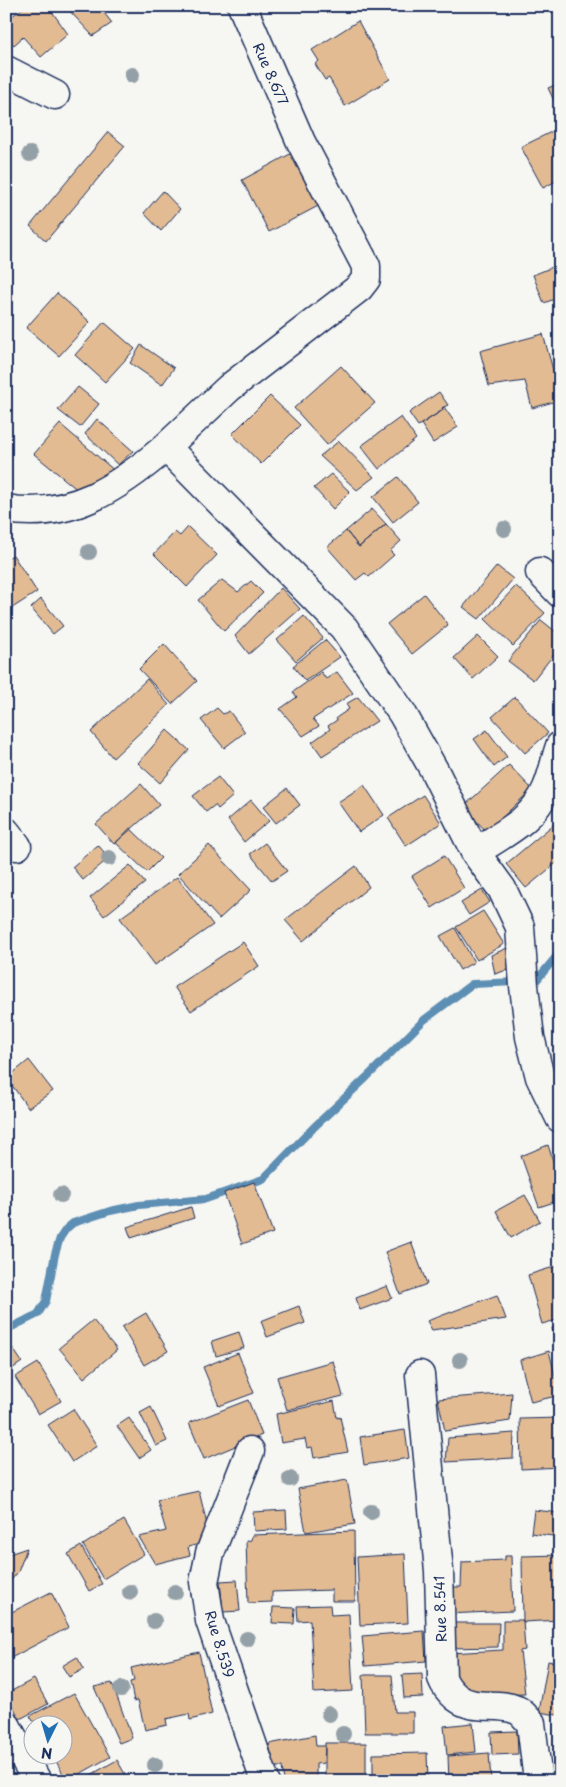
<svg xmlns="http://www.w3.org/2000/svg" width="566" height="1787" font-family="'Playpen Sans',sans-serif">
	<rect width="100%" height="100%" fill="#f6f6f2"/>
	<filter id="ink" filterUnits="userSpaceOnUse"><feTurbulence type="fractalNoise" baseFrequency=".02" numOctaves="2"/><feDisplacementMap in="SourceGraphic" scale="10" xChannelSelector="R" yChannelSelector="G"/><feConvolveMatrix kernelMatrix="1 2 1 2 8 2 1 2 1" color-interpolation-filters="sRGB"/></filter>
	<g filter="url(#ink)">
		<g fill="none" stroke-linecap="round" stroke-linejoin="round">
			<path stroke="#5d8eb3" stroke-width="8" d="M6 1330 38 1314 46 1301 55 1254 60 1238 66 1229 73 1223 110 1211 139 1205 206 1199 263 1179 313 1128 367 1077 424 1020 472 984 536 981 560 952"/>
		</g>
		<path fill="#e2bb93" stroke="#1b2f5e" d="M25 6H48L68 34 41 57 23 37 14 45 6 37V21Z
			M65 6H104L101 9 112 23 93 36Z
			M358 21 390 79 345 106 329 78 325 80 315 64 319 61 312 50Z
			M560 83V113L548 88Z
			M559 128 560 179 543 188 521 147Z
			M108 132 125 146 46 241 30 226Z
			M292 153 322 204 269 232 242 180Z
			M163 191 180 209 161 231 144 213Z
			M560 264V297L544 303 533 275Z
			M57 293 90 322 59 356 26 328Z
			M104 322 135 349 105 382 75 355Z
			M543 334 560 395V400L532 408 525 381 489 386 480 351Z
			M141 345 174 368 162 385 130 363Z
			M341 366 375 403 327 445 294 408Z
			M78 387 99 404 80 427 58 410Z
			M439 392 448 405 442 408 443 410 418 426 409 413Z
			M270 396 300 425 261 464 232 434Z
			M444 407 458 427 433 443 421 424 443 410 442 408Z
			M401 417 416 439 379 469 361 446Z
			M97 419 133 451 118 465 85 434Z
			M560 420V432L554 425Z
			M60 424 116 472 91 501 34 454Z
			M339 441 374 477 357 490 320 456Z
			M331 474 350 492 333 509 314 488Z
			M398 477 418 502 393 522 373 497Z
			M560 485V498L553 491Z
			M372 509 386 524 359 547 346 531Z
			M386 524 401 541 390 551 394 555 369 577 365 573 356 580 327 547 346 531 359 547Z
			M188 527 217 555 187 587 154 554 175 532 180 536Z
			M13 555 37 592 6 612V559Z
			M497 566 513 579 479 619 463 607Z
			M222 580 238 592 251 581 263 593 224 631 198 600Z
			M516 586 545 613 513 646 485 619Z
			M281 588 300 609 249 654 235 636Z
			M424 594 448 625 412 654 387 624Z
			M41 599 63 626 53 634 31 608Z
			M304 616 323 638 296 661 277 640Z
			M541 620 560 635V647L533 680 508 661Z
			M478 636 498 656 473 679 454 658Z
			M325 640 340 657 305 681 293 666Z
			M164 644 197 681 172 704 139 669Z
			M321 672 326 679 337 672 353 693 313 719 319 726 303 736 280 709 297 697 293 692Z
			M147 679 169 705 113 758 91 732Z
			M358 697 377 721 322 756 312 742 330 729 328 726 337 720 336 718 349 709 346 704Z
			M515 697 548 733 525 753 492 717Z
			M217 708 223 714 229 711 245 732 224 748 201 720Z
			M167 730 189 750 160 783 138 763Z
			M487 730 507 757 494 767 474 739Z
			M509 765 532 789 487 832 463 807Z
			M218 777 233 796 218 809 215 805 206 812 193 796Z
			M141 784 159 805 114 844 96 824Z
			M364 785 384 815 359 832 338 802Z
			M287 788 300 805 276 823 263 807Z
			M423 795 441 823 406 846 388 818Z
			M251 800 269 821 244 842 228 820Z
			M560 819V860L526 888 506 864Z
			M130 828 161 858 147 872 116 843Z
			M265 843 287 871 272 881 250 854Z
			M98 845 109 858 83 880 72 867Z
			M209 845 251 890 219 919 178 874Z
			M444 856 464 888 432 908 412 876Z
			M130 865 145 883 104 916 90 898Z
			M356 866 369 887 303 941 285 920Z
			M177 877 213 925 155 965 120 918Z
			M482 890 490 902 469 915 461 903Z
			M483 911 504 944 477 960 456 927Z
			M455 928 474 962 460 970 440 936Z
			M243 942 259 966 191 1011 174 987Z
			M512 946 519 966 495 974 491 955Z
			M29 1060 53 1091 28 1108 7 1078Z
			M548 1145 560 1183V1200L539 1207 521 1156Z
			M254 1182 273 1233 242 1244 224 1193Z
			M525 1195 540 1221 511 1238 496 1211Z
			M191 1207 194 1218 131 1238 127 1227Z
			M411 1242 427 1284 400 1294 385 1252Z
			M560 1265V1319L542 1324 528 1275Z
			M387 1286 392 1298 360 1310 356 1298Z
			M497 1295 506 1319 432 1330 427 1321Z
			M299 1306 305 1323 267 1337 261 1321Z
			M146 1313 168 1351 144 1365 122 1327Z
			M93 1320 117 1350 84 1378 59 1348Z
			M560 1326V1361L552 1328Z
			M239 1332 244 1348 216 1356 212 1341Z
			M10 1344 22 1362 6 1373V1346Z
			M549 1351 560 1395 531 1402 520 1360Z
			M238 1353 254 1393 219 1406 203 1367Z
			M333 1361 343 1396 287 1410 277 1377Z
			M38 1363 61 1401 38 1414 15 1377Z
			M512 1393 510 1421 445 1431 438 1399Z
			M248 1400 262 1435 204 1459 189 1423Z
			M334 1401 337 1418 340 1417 348 1452 314 1458 312 1447 307 1448 305 1439 281 1443 276 1414Z
			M151 1407 167 1441 156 1446 140 1413Z
			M73 1409 97 1446 72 1462 48 1425Z
			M129 1418 151 1450 139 1458 117 1426Z
			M560 1418V1467L521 1469 520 1419Z
			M405 1430 409 1458 364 1465 360 1437Z
			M514 1433 513 1458 446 1462 448 1438Z
			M347 1480 355 1524 306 1532 298 1489Z
			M199 1491 211 1541 188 1547 190 1555 155 1564 139 1537 166 1531 157 1500Z
			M286 1510 287 1529 254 1531 253 1512Z
			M534 1510 560 1513V1537L531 1533Z
			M124 1520 144 1554 103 1579 83 1545Z
			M354 1531 355 1601H332V1590L272 1592V1602L248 1603 246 1541 251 1540 252 1535Z
			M81 1546 102 1584 89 1591 68 1554Z
			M27 1548 18 1572 6 1586V1555Z
			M405 1554 408 1623 360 1625 357 1557Z
			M560 1555V1620L523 1622 522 1556Z
			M505 1556H511L513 1611 447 1614 446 1587H461L462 1562 505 1560Z
			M237 1580 240 1611 223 1612 220 1581Z
			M51 1592 69 1627 9 1659 6 1655V1615Z
			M330 1605 331 1615 349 1614 353 1691 314 1693 310 1620 298 1621 297 1606Z
			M273 1607 295 1608 294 1624 272 1623Z
			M503 1620H523L525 1650 520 1651 525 1694 463 1696 450 1682V1653L503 1650Z
			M446 1623H499L498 1647 447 1648Z
			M424 1631 426 1661 365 1666 362 1636Z
			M199 1652 212 1714 190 1720 189 1714 166 1719 167 1725 145 1730 138 1700 134 1701 130 1682 134 1681 131 1668Z
			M77 1657 84 1669 69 1677 62 1666Z
			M548 1661 560 1663V1695L557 1715 539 1712Z
			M422 1674 423 1697 404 1698 402 1675Z
			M363 1675H392L395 1712H413V1733H365Z
			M34 1679 48 1704 20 1719 6 1694Z
			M112 1683 132 1738 119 1743 94 1687Z
			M74 1693 110 1757 67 1781 52 1754H62V1724H35L30 1716Z
			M473 1723 476 1752 447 1755 444 1726Z
			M517 1731 518 1754 492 1755 491 1732Z
			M315 1735 316 1746H325L324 1763 316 1764V1781H284L282 1767H274L269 1744Z
			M325 1743H366V1781H325Z
			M427 1753 428 1781H373V1754Z
			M489 1753 491 1781H449L448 1756Z
			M117 1760 129 1781H80Z"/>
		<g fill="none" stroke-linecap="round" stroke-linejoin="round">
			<g stroke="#1b2f5e" stroke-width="31">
				<path id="minor" d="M6 70 55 95
					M166 447 229 388 359 288 366 279V266L301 142 242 6
					M6 509C71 520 119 487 166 447L344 628 402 713 434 770 475 852 502 889 520 927 524 986 530 1037 540 1077 560 1118
					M540 572 560 593
					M6 832 17 846
					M475 852C503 834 534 820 547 788 553 774 555 760 560 746
					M420 1375 439 1571 442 1678C445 1686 449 1691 456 1697 475 1712 496 1701 517 1710 522 1712 527 1719 531 1723L538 1781
					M250 1451 210 1553 204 1582 210 1621 265 1781
					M6 1725 37 1781"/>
			</g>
			<use href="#minor" stroke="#f6f6f2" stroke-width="28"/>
		</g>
		<g fill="#94a0a7">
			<circle cx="132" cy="75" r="8"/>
			<circle cx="30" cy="154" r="8"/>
			<circle cx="504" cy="529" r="8"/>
			<circle cx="89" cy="552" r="8"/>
			<circle cx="109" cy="858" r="8"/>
			<circle cx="61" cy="1195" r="8"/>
			<circle cx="460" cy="1360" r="8"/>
			<circle cx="290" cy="1479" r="8"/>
			<circle cx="371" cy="1512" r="8"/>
			<circle cx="130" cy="1592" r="8"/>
			<circle cx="175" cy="1592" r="8"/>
			<circle cx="154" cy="1621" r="8"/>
			<circle cx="247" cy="1639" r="8"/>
			<circle cx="121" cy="1689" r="8"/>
			<circle cx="329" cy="1714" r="8"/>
			<circle cx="343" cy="1734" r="8"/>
			<circle cx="155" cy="1765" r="8"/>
		</g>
	</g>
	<g text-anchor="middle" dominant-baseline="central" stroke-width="5" stroke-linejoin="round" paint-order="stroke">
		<g font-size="14" fill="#1b2f5e" stroke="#f6f6f2">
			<text transform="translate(271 74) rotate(66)">Rue 8.677</text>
			<text transform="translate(440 1609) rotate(-92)">Rue 8.541</text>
			<text transform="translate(220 1644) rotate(73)">Rue 8.539</text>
		</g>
	</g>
	<rect width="566" height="1787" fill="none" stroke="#f6f6f2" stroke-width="25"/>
	<rect x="12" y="12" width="541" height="1762" fill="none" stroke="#1b2f5e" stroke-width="2" filter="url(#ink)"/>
	<g transform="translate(48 1740) rotate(185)"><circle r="24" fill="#f6f6f2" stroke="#9ea6b7"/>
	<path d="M0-4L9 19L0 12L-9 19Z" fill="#1f6fb2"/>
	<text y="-8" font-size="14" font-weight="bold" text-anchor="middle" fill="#1b2f5e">N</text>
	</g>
</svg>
